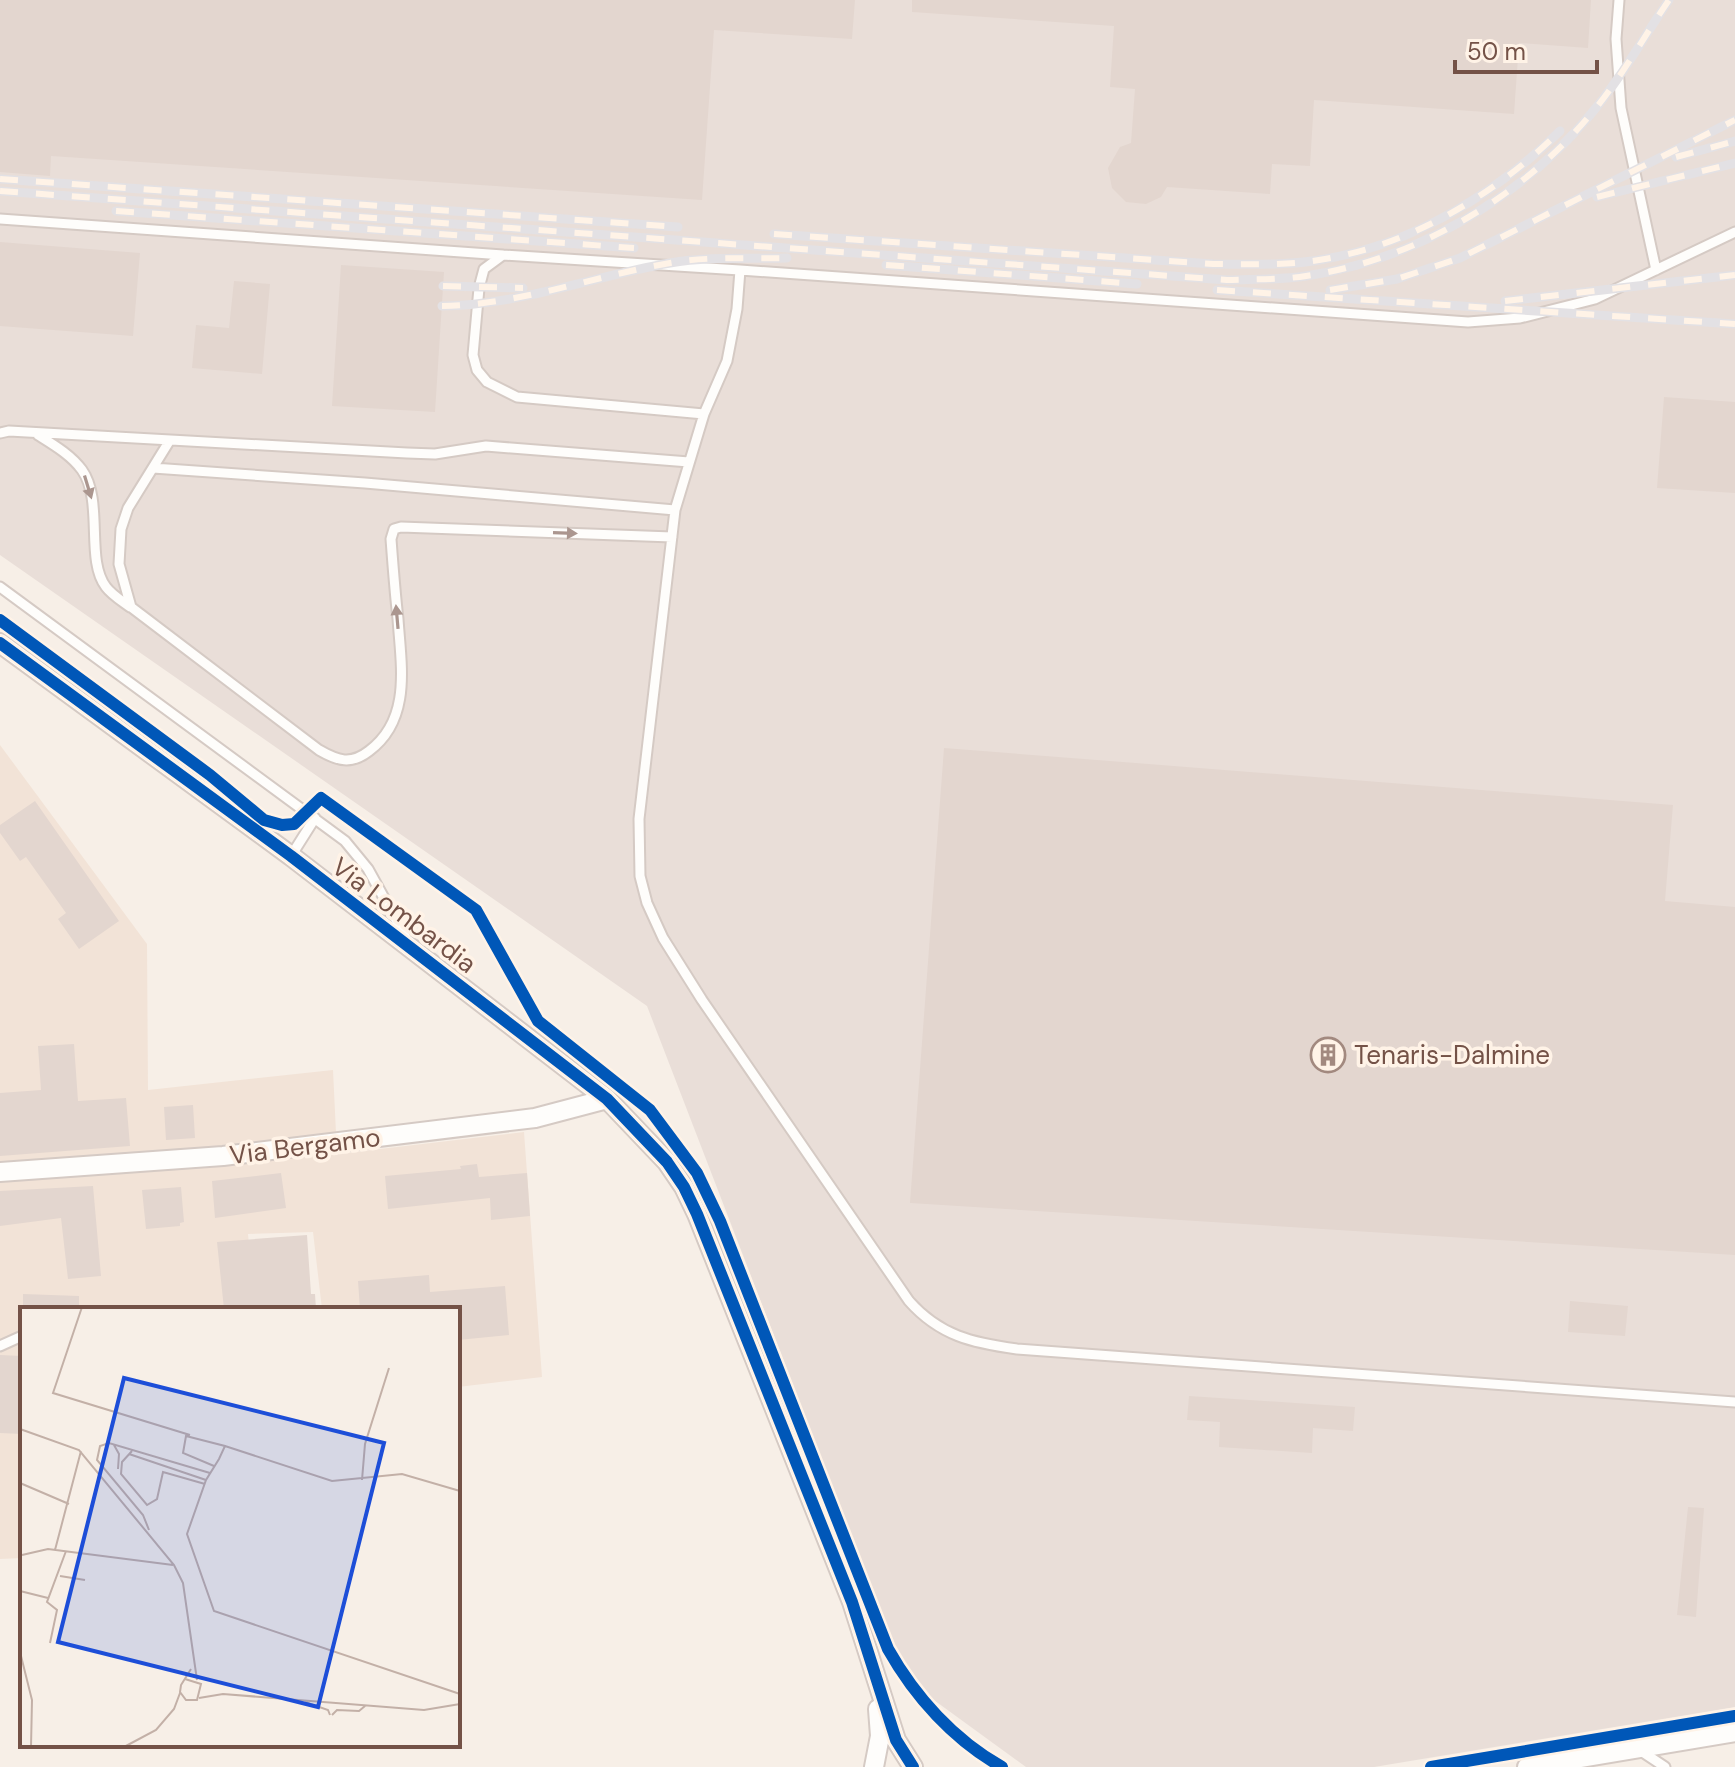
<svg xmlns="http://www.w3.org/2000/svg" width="1735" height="1767" font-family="'DM Sans',sans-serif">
	<rect width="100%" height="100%" fill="#f7efe7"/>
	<path fill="#f2e3d7" d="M0 745 147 944 148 1090 333 1070 337 1154 524 1132 542 1377 458 1387V1309H322L313 1232 248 1234 255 1309H22V1558L0 1559Z"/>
	<path fill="#e9ded8" d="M0 0H1735V1707L1374 1767H1026L927 1695 892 1642 647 1006 0 555Z"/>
	<path fill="#e3d6cf" d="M0 0H855L852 39 714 30 702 200 51 156 50 176 0 172Z
		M912 0H1591L1588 48 1519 43 1514 114 1314 100 1310 166 1272 164 1270 194 1167 187 1161 197 1146 204 1126 202 1112 188 1108 168 1120 147 1131 143 1135 89 1110 87 1114 26 912 12Z
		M0 242 140 253 133 336 0 326Z
		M341 265 444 272 435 412 332 406Z
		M234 281 270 284 262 374 192 368 196 325 229 328Z
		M1664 397 1735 402V493L1657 488Z
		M944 748 1673 805 1665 901 1735 907V1255L910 1203Z
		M35 801 119 921 79 949 58 919 66 913 26 857 20 861 0 833V825Z
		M74 1044 78 1101 126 1098 130 1146 0 1156V1093L41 1090 38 1046Z
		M193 1105 195 1138 166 1140 164 1107Z
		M477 1164 479 1177 527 1173 530 1216 491 1220 490 1198 388 1209 385 1176 461 1169 460 1166Z
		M281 1173 286 1208 215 1218 212 1181Z
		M93 1186 101 1276 68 1279 61 1218 0 1226V1191Z
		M181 1187 184 1222 180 1223V1226L146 1229 142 1190Z
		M307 1235 311 1294H315L316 1309H224L217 1242Z
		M429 1275 430 1292 505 1286 509 1335 458 1340V1309H360L358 1281Z
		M23 1294 79 1296V1309H23Z
		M1570 1301 1628 1306 1625 1336 1568 1332Z
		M0 1355 22 1356V1434L0 1433Z
		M1189 1396 1355 1407 1353 1431 1313 1428 1312 1453 1219 1447 1220 1422 1187 1420Z
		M1688 1507 1704 1508 1696 1617 1677 1615Z"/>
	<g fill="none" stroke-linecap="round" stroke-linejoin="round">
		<g stroke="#d5cac4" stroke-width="13">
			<path id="service" d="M1619 0 1616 39 1621 108 1656 270
				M0 219 503 255
				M740 270 1468 322 1520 318 1595 299 1735 232
				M704 414 517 397 487 382 477 370 473 355 479 288 484 269 503 255 740 270 737 309 727 361 704 414 675 510 639 819 640 876 647 903 663 938 702 1000 909 1301C940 1336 973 1343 1017 1349L1735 1402
				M0 433 9 431 407 453 435 454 486 446 689 462
				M38 435C54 445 71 455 82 470 104 501 85 560 106 587 112 595 122 601 130 607
				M170 440 128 508 121 529 119 564 131 607 319 750C338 761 351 765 369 751 412 719 401 665 398 619 395 593 393 566 391 539L394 529 401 527 672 537
				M153 468 365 483 675 510
				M0 587 345 841 368 869 406 938
				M291 856 315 818
				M0 1346 22 1336
				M1641 1751 1665 1767"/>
		</g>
		<g stroke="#d5cac4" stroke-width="22">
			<path id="minor" d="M0 643 291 856 607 1099 667 1162 684 1187 697 1214 852 1602 896 1740 913 1767
				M0 1172 223 1156 535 1118 607 1099
				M874 1767 880 1736 878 1709
				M1527 1767 1735 1732"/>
		</g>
		<use href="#service" stroke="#fefdfb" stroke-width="9"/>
		<use href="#minor" stroke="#fefdfb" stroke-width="18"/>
		<g stroke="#e3e1e4" stroke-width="9">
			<path id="rail" d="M1676 157 1735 141
				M0 179 678 227
				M0 191 1227 280C1253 279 1280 280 1306 276 1414 260 1521 198 1590 115 1620 80 1643 38 1669 0
				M1597 197 1735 163
				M116 211 634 248
				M774 234 1213 264C1250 264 1288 266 1325 259 1413 244 1497 193 1560 131
				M886 265 1137 284
				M443 286 523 288
				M1217 290 1735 324
				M1330 290 1397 279 1460 258 1735 120
				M1505 301 1735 275
				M442 306C520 305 594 276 670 263 708 256 748 259 787 258"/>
		</g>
		<use href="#rail" stroke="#fff3e7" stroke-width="6" stroke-dasharray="18" stroke-linecap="butt"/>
		<g stroke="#fff3e7" stroke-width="17">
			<path id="cycleway" d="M0 620 210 775 264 820 282 825 294 824 321 798 476 910 538 1021 650 1110 697 1173 720 1221 888 1649C915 1697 954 1740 1002 1767
				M0 643 291 856 607 1099 667 1162 684 1187 697 1214 852 1602 896 1740 913 1767
				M1431 1767 1735 1716"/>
		</g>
		<use href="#cycleway" stroke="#0057b8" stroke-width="12"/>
	</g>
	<defs><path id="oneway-solid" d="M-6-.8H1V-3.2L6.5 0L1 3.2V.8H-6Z" transform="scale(2)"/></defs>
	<g fill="#ab968f">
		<use href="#oneway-solid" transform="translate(88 487) rotate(73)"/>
		<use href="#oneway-solid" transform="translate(565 533) rotate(2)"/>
		<use href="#oneway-solid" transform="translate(397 617) rotate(-95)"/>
	</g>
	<defs>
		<g id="building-ring" transform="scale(1.8)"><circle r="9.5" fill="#fff3e7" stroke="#a2897f" stroke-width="1.5"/><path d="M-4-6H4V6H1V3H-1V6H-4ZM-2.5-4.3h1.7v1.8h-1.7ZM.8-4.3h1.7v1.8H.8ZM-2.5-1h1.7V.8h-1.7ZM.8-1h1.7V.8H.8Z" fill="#a2897f"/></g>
	</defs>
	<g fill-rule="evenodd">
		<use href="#building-ring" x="1328" y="1055"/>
	</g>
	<g text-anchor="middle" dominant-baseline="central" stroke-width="7" stroke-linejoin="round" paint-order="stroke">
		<g font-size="26" fill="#745247" stroke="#fff3e7">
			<text transform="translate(404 915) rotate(37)">Via Lombardia</text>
			<text transform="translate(305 1146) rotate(-7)">Via Bergamo</text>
		</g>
		<g font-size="26" fill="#745247" stroke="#fff3e7" text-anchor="start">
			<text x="1354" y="1055">Tenaris-Dalmine</text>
		</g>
	</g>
	<g transform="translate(20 1307)">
		<rect width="440" height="440" fill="#f7efe7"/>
		<path fill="none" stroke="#c3b0a7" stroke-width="2" d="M62 0 33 86 170 128M0 122 59 143 154 258 163 276 177 373M94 138 99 147 98 162M205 139 312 174 382 167 440 184M112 144 102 155 101 167 127 198 137 192 143 165 185 177M109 147 186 173M194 159 163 146 166 129 205 139 199 152 186 173 167 227 194 304 440 387M342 173 345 137 369 61M0 176 49 197M129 223 123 208 77 153 80 139 89 136 190 166M35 243 61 144M2 248 28 242 153 258M40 269 65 273M0 284 28 291M30 336 37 303 27 295 46 244M0 345 12 393 11 440M165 372 181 377 177 393H166L160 385 161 378 171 362M179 391 203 387 404 403 440 397M285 395 308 403 310 408M312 408 317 403 339 404 345 399M104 440 136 423 154 402 160 386"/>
		<path fill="#1d4ed8" fill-opacity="0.15" stroke="#1d4ed8" stroke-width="4" d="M104 71 364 136 298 400 38 335Z"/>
		<rect width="440" height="440" fill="none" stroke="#745247" stroke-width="4"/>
	</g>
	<path d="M1455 60v12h142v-12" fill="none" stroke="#745247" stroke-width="4"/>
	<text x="1467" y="60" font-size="24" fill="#745247" stroke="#fff3e7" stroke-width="6" paint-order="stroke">50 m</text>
</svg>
